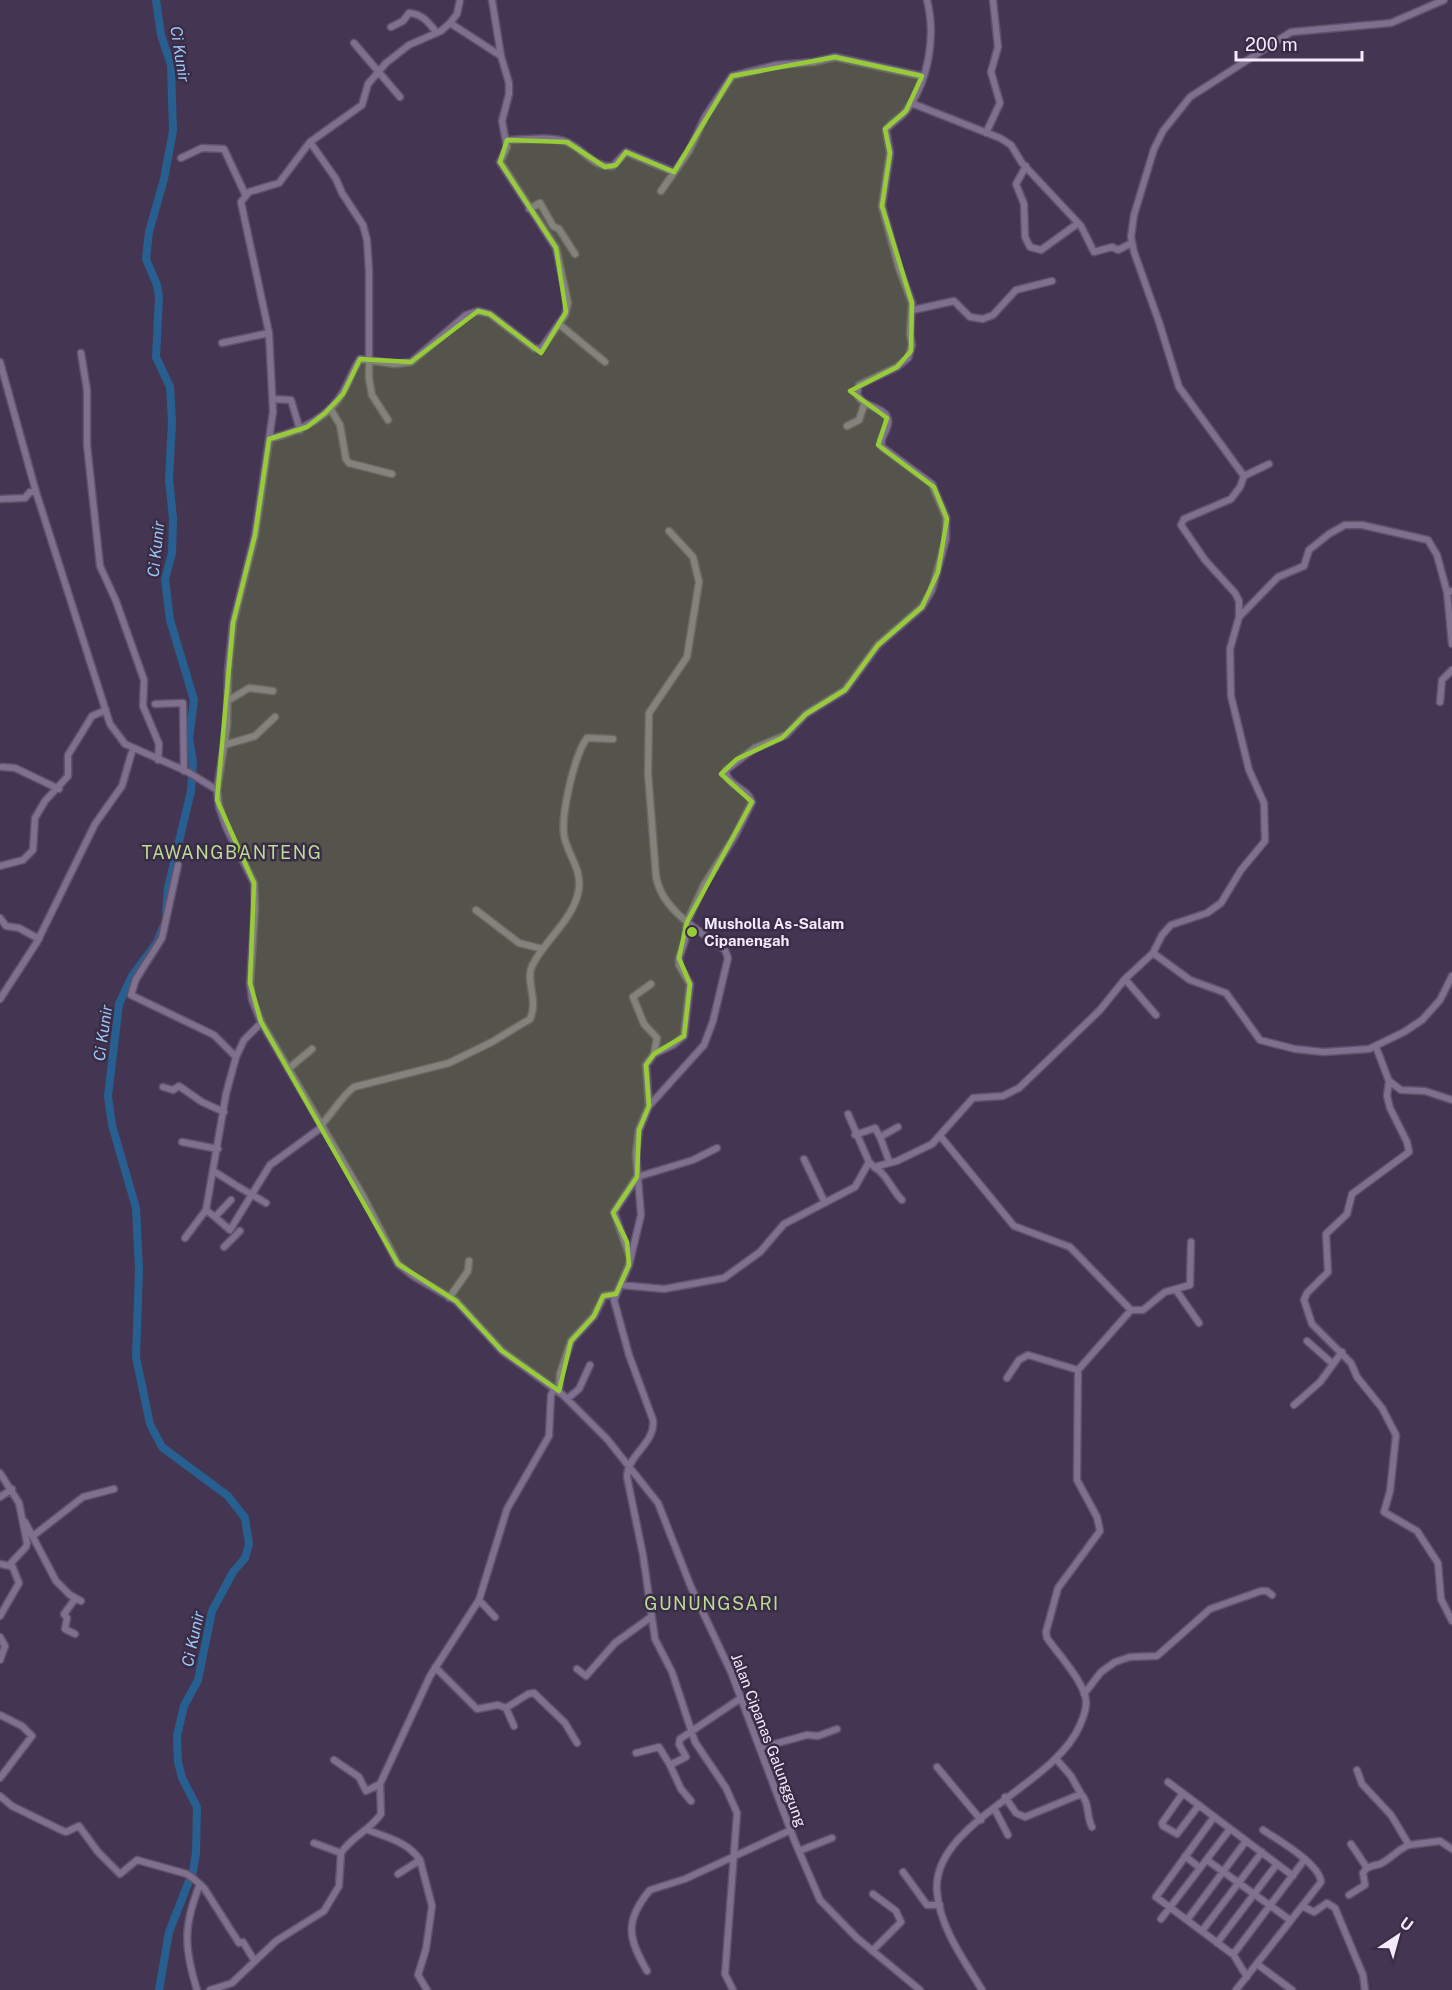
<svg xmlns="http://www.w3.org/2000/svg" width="1452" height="1990" font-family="'Public Sans',sans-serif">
	<rect width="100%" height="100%" fill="#443652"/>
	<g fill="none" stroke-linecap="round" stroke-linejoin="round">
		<path stroke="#276090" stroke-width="8" d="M156 0 161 35 171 65 173 131 164 179 149 232 146 259 157 285 159 297 156 357 170 387 172 422 169 479 173 518 172 553 165 579 170 620 194 700 189 739 193 762 191 791 168 888 166 912
			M159 1990 169 1932 193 1871 196 1853 197 1807 182 1778 178 1762 177 1736 184 1706 198 1680 212 1611 233 1572 245 1558 249 1544 245 1518 228 1496 162 1447 150 1424 136 1357 139 1270 136 1208 112 1125 108 1096 119 1004 132 976 157 942 163 927"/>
		<g stroke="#5f526a" stroke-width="9">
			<path id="minor" d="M460 0 457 14 450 23 441 31 409 45 386 63 368 84 362 105 310 142 279 183 249 192 241 202 269 333 273 412 255 535 233 623 228 671 227 726 217 790 219 807 226 827 254 883 255 908 250 983 252 999 261 1022 363 1196 398 1264 413 1276 456 1301 502 1351 563 1395 607 1439 658 1503 691 1587 731 1672 795 1842 820 1900 857 1938 920 1990
				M492 0 501 56
				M391 27 403 21 409 13C423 14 429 23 437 33
				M354 43 400 97
				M911 103 1000 138 1011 145 1022 163 1081 226 1094 252 1112 247 1118 250 1132 243
				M986 133 1000 103 991 72 998 47 993 0
				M507 140C524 140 547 136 564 141 583 147 592 168 613 166L626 152 674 172
				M310 142 336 179 342 193 363 225 367 240 369 271V379L372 395 388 420
				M181 158 202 148 224 149 245 194
				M1026 166 1016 184 1024 204 1025 237 1030 247 1041 250 1077 224
				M661 191 689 151 705 117 732 76 776 65 814 62 835 57 922 76
				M529 209 540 203 553 226 559 229 575 254
				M913 310 954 301 970 317 983 319 993 315 1016 290 1052 281
				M559 324 605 362
				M222 343 269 333
				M81 353 87 390V445L100 566 116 601 144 680 143 706 159 744 158 760
				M0 362 36 492 110 724 125 744 188 772 217 790
				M273 399 291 400 300 430
				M330 408 340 425 346 459 349 463 392 474
				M847 426 859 420 864 405
				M269 439C297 432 328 419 343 392 349 382 353 369 360 359L395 364 411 362 466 315 478 311 490 314 534 348 541 349 565 315 568 303 556 248 500 162 507 147 502 121 509 94V83L501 56 450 23
				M1244 476 1269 464
				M0 499 25 498 30 492H36
				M1447 592 1452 644
				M1239 617V601L1235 593 1205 560 1181 525 1184 519 1231 499 1240 487 1244 476 1179 387 1159 322 1134 252 1131 237 1134 215 1154 149 1163 131 1190 97 1291 32 1391 23 1444 0
				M229 700 249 688 273 691
				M1440 702 1442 680 1452 670
				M155 704 183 703 184 771
				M224 745 255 736 275 717
				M2 767 15 768 59 789
				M178 865 162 938 136 979 131 995 214 1035 236 1057
				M0 866 23 860 33 850 35 818 45 801 68 776V755L89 721 92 716 106 710
				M476 910 519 943 543 949
				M0 918 6 926 19 928 39 939
				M1153 953 1162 935 1171 925 1207 913 1221 903 1241 870 1265 841 1264 803 1249 770 1231 696 1230 649 1239 617 1278 577 1304 566 1309 550 1329 534 1345 525H1362L1428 540 1437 555 1447 592 1452 591
				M1125 979 1156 1015
				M651 984 633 997 644 1024 657 1038 654 1054
				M0 999 37 942 95 824 122 786 133 748
				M1376 1047 1389 1081 1387 1096 1390 1108 1407 1142 1409 1152 1352 1194 1347 1214 1326 1234 1328 1272 1307 1293 1304 1300 1312 1324 1351 1363 1357 1377 1382 1408 1396 1435 1390 1491 1384 1512 1417 1531 1438 1563 1441 1599 1452 1621
				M288 1069 312 1049
				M1389 1081 1401 1090 1425 1091 1452 1100
				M163 1087 173 1090 179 1086 202 1102 224 1112
				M649 1106 704 1045 713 1021 728 958 725 950C700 931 661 910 656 876L648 773 649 713 687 657 699 582 693 557 669 531
				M848 1114 869 1162
				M321 1125C333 1113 340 1098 354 1087L449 1063 492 1042 530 1019C539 1000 525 981 532 966 545 939 575 919 579 888 581 870 570 857 565 840 559 820 574 756 587 738L613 739
				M855 1135 875 1128 880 1137
				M941 1137 1014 1226 1070 1247 1131 1310H1143L1165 1292 1190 1285 1191 1242
				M182 1142 218 1149
				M804 1159 825 1203
				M889 1161 880 1137 898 1127
				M874 1167C887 1174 891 1189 902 1200
				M215 1172 234 1184
				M237 1186 266 1203
				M206 1210 215 1217 231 1200
				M215 1217 230 1230 270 1165 322 1127
				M185 1238 206 1210 226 1094 236 1057 244 1040 261 1023
				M224 1247 240 1231
				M630 1257 614 1212 637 1177 693 1160 717 1148
				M621 1285 664 1289 724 1278 760 1252 784 1224 855 1187 869 1162 874 1167 897 1161 932 1144 973 1098 1003 1096 1019 1088 1100 1010 1125 979 1153 953 1190 980 1226 993 1260 1040 1295 1049 1324 1052 1369 1049 1404 1032 1422 1020 1440 1000 1452 976
				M1176 1290 1199 1323
				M449 1298 468 1271 469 1261
				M1307 1341 1333 1364
				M1007 1378 1019 1360 1028 1355 1078 1370
				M559 1391 560 1374 571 1341 594 1316 604 1296 616 1294
				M567 1399 579 1389 590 1365
				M1294 1405 1320 1382 1342 1352
				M0 1473 19 1503 27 1543 26 1547 11 1563 19 1583 0 1616
				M0 1497 12 1489
				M25 1522 56 1581 70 1595 81 1601
				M33 1536 83 1497 114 1489
				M0 1564 10 1566
				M479 1600 495 1617
				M75 1634 65 1629 67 1618 64 1614 75 1599
				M0 1637 5 1646 0 1660
				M435 1667 477 1709 498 1705 506 1708 528 1694 534 1693 565 1723 577 1743
				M577 1669 586 1676 615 1643 651 1617
				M1084 1694 1101 1672 1115 1662 1130 1657 1157 1656 1210 1609 1261 1591H1267L1272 1595
				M506 1708 514 1726
				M0 1715 22 1726 32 1736 0 1778
				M760 1748 807 1735 818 1736 837 1729
				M636 1753 659 1747 670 1765
				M334 1760 359 1777 366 1791 380 1784
				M1057 1760 1071 1776 1081 1794
				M937 1767 981 1820
				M1357 1770 1362 1784 1391 1815 1409 1845 1440 1841 1452 1849
				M1168 1782 1293 1876
				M1183 1793 1162 1823 1163 1826 1177 1834 1199 1805
				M0 1796 12 1806 61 1830 66 1832 79 1826 98 1852 120 1874 137 1860 187 1874 194 1879 204 1888 239 1943 243 1942 254 1960
				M1005 1797 1016 1813 1025 1817 1081 1794C1090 1803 1086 1816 1092 1827
				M691 1801 681 1789 670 1765 686 1757 679 1744 680 1739 741 1698
				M994 1808 1008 1835
				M1214 1817 1156 1897 1231 1953 1235 1952 1305 1859
				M368 1830C388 1838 408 1842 420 1860L398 1874
				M314 1843 341 1853
				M1351 1844 1367 1868
				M799 1851 832 1838
				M1185 1856 1200 1868
				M420 1860 432 1906 426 1949 418 1975 427 1990
				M1207 1860 1290 1920
				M903 1872 927 1905H940
				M1349 1895 1365 1885 1363 1873C1367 1866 1373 1866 1380 1864 1391 1859 1398 1849 1409 1845
				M1302 1906 1314 1912 1327 1903 1335 1908 1363 1975 1365 1990
				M1161 1919 1230 1829
				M1187 1920 1246 1841
				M1202 1931 1262 1852
				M1217 1943 1277 1864
				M872 1951 901 1922 896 1911 873 1894
				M1233 1954 1247 1977
				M1257 1964 1292 1990
				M647 1971C628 1938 624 1921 650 1890L685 1879 791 1830
				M197 1990C184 1948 183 1926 200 1884
				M210 1990 232 1983 276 1941 324 1911 339 1886 341 1853C351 1837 369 1831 381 1814L380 1784 430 1676 479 1600 507 1509 549 1436 551 1395 555 1388
				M733 1990 725 1974 737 1813 726 1788 695 1742 672 1672 655 1639 643 1555 627 1477C627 1455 656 1443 653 1420L629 1355 614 1300 629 1265 641 1215 636 1154 639 1130 649 1106 646 1065 654 1054 673 1045 684 1036 690 984 679 965V958L685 941 687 922 704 885 735 836 752 802C748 788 725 785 726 770L755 748 786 735 806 714 845 690 878 645 922 607 932 590 946 539V517L932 484 882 447C878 437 890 430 888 420 886 406 862 408 857 394L859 385 897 367 908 358 912 345 910 334 912 303 899 268 882 206 890 153 886 130C891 122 900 119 906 111 929 81 936 36 927 0
				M982 1990C964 1960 940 1928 937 1892 931 1823 1055 1786 1080 1725 1084 1715 1088 1706 1085 1695 1078 1675 1059 1655 1047 1638L1046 1632 1058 1588 1100 1531 1097 1517 1077 1480 1078 1370 1131 1310
				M1236 1990 1321 1882C1320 1864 1278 1840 1263 1830"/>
		</g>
		<use href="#minor" stroke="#7f708f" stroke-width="6"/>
	</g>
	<path fill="#97cc38" fill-opacity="0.2" stroke="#97cc38" stroke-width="4.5" stroke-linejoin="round" d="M835 57 922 76 906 111 885 129 890 153 882 206 912 303 911 351 897 367 850 391 887 418 878 445 934 487 947 519 938 572 922 607 878 645 845 690 806 714 782 738 737 759 721 774 752 802 687 922 679 958 690 984 684 1036 654 1054 646 1065 649 1106 639 1130 637 1177 613 1213 627 1242 629 1265 616 1294 603 1296 594 1316 571 1341 559 1391 502 1351 456 1301 398 1264 261 1022 250 983 254 883 217 800 233 623 255 535 269 439 307 427 325 413 343 394 360 359 411 362 478 311 490 314 541 353 566 312 556 248 500 162 507 140 567 142 605 167 616 165 626 152 674 172 732 76Z"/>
	<circle fill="#97cc38" stroke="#3a2c47" stroke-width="2" cx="692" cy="932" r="6"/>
	<g text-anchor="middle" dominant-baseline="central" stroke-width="5" stroke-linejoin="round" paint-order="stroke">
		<g font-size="15" font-weight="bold" fill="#f3eafc" stroke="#3a2c47" text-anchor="start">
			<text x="704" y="923">Musholla As-Salam<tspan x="704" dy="17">Cipanengah</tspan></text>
		</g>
		<g font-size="15" fill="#f3eafc" stroke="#3a2c47">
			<text transform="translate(769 1740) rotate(69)">Jalan Cipanas Galunggung</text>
		</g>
		<g font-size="16" font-style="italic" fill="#9bc8f3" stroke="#3a2c47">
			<text transform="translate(180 54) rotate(81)">Ci Kunir</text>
			<text transform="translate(156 549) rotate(-84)">Ci Kunir</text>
			<text transform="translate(103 1033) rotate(-82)">Ci Kunir</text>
			<text transform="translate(193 1639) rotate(-78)">Ci Kunir</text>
		</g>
		<g font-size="18" letter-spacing="1.5" fill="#bcdb94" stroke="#3a2c47">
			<text x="232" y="852">TAWANGBANTENG</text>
			<text x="712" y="1603">GUNUNGSARI</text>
		</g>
	</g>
	<g transform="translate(1398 1936) rotate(36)" stroke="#3a2c47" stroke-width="4.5" paint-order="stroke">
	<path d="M0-4.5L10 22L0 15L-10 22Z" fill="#f3eafc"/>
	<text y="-9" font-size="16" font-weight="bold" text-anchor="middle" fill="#f3eafc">U</text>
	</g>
	<path d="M1236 51v9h126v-9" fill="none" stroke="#f3eafc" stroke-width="3"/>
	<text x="1245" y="51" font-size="18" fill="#f3eafc" stroke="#3a2c47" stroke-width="4.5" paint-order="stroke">200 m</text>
</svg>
